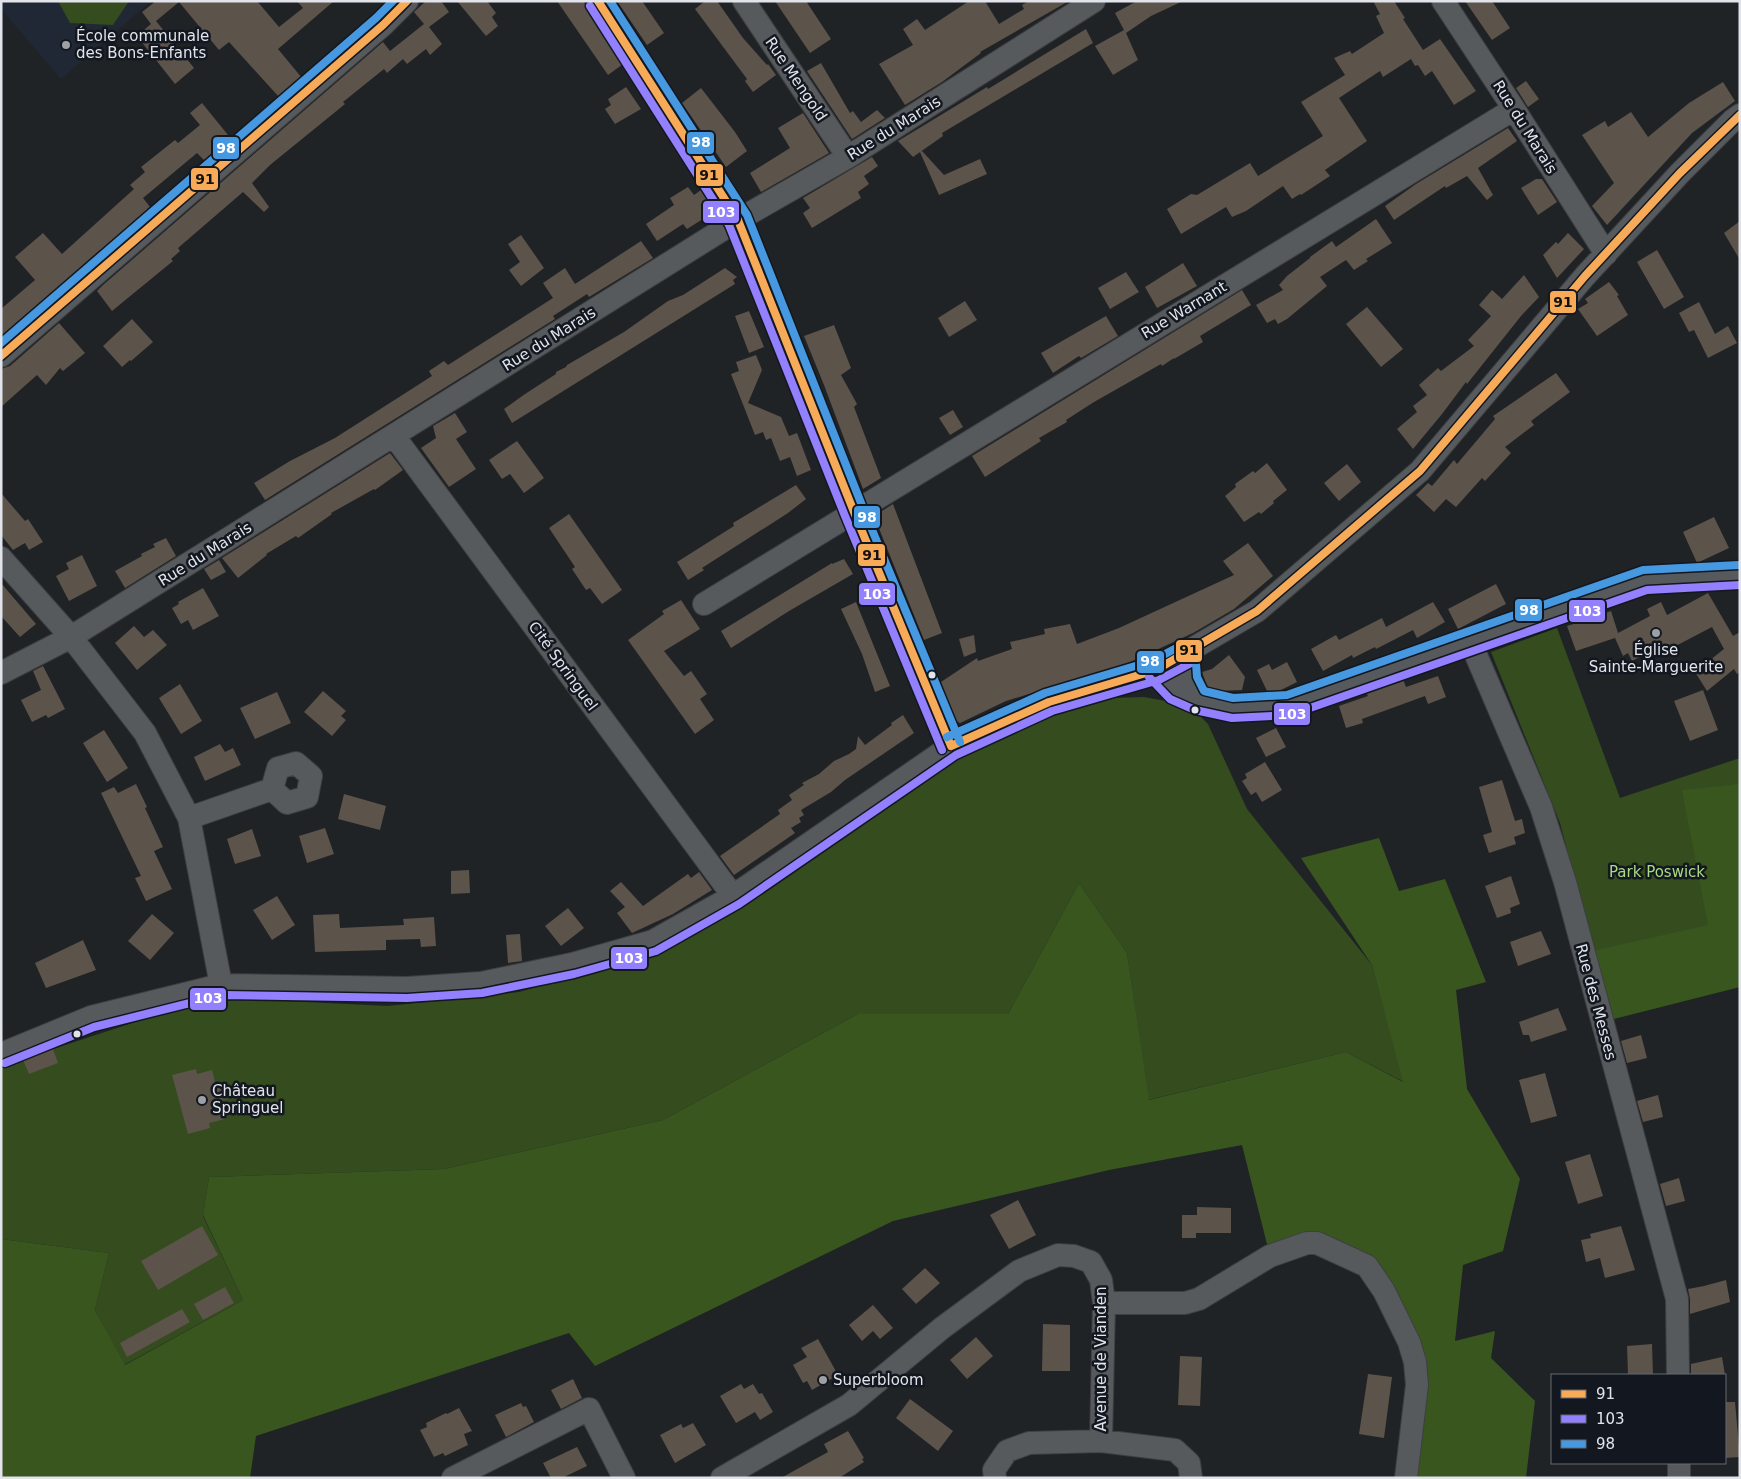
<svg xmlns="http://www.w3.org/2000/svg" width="1741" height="1479" font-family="'DejaVu Sans',sans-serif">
	<rect width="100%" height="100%" fill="#202326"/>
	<path fill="#202835" d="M1 1H151L61 79 3 11 1 12Z"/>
	<path fill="#344c1e" d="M58 1H129L113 25 70 23Z
		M1557 628 1620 798 1740 758V982L1610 1015 1560 823 1491 652Z
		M1144 697 1177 703 1196 712 1208 724 1247 809 1372 965 1404 1082 1346 1052 1148 1100 1127 953 1079 883 1008 1014H858L663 1120 444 1169 209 1177 203 1216 243 1300 124 1365 95 1310 109 1253 1 1239V1068L53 1049 172 1010 241 999 388 1006 519 992 655 953 694 934 930 774 1013 730 1063 712 1114 698Z"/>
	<path fill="#39561e" d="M1740 784V987L1602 1022 1583 953 1708 925 1682 790Z
		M1379 838 1399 891 1445 879 1486 982 1456 990 1467 1089 1520 1179 1503 1251 1463 1265 1455 1341 1495 1331 1491 1358 1535 1401 1526 1478H1406L1417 1385 1384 1291 1317 1243 1270 1256 1242 1145 1109 1170 893 1221 595 1366 569 1333 256 1436 250 1478H1V1239L109 1253 95 1310 125 1365 243 1300 203 1215 209 1177 444 1169 663 1120 858 1014H1008L1079 883 1127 953 1149 1100 1346 1052 1403 1082 1372 965 1301 858Z"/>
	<path fill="#5c534a" d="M156 1H257L279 27 303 8 297 1H334L278 49 302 78 279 97 229 42 219 50 179 2 156 21 194 68 175 84 137 36 151 24 142 12Z
		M426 1H441L449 12 429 27 442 44 430 55 426 49 407 64 403 59 387 73 384 69 343 102 345 104 334 113 270 165 252 183 269 207 264 212 243 192 178 248 180 251 171 259 173 261 112 311 97 291 103 285 383 42 390 51 424 24 414 12Z
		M457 1H487L496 13 492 17 498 26 486 36Z
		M557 1H583L623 64 608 75Z
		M617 1H642L664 33 647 45Z
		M705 1H717L743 38 767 65 768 64 776 75 753 92 745 81 747 79 695 9Z
		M775 1H806L831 39 810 53Z
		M969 1H985L999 24 1024 9 1022 5 1029 1H1069L980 52 981 53 942 82 905 105 879 64 913 45 903 29 917 19 925 30Z
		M1137 1H1183L1151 16 1126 33 1138 60 1113 75 1095 46 1124 30 1115 13Z
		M1373 1H1394L1405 18 1403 19 1423 50 1440 39 1476 91 1454 105 1432 71 1425 76 1418 65 1415 66 1411 59 1383 77 1380 71 1339 98 1367 141 1325 170 1330 176 1301 195 1300 194 1292 199 1283 186 1246 211 1232 217 1226 207 1181 234 1167 209 1191 194 1197 195 1250 163 1258 176 1323 136 1301 102 1345 75 1334 58 1350 51 1352 54 1384 33 1376 16 1380 14Z
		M1465 1H1492L1510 28 1492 40Z
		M1086 29 1093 43 942 133 943 136 913 157 898 141 987 87 988 89Z
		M821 63 850 113 853 111 861 122 877 110 885 118 852 139 807 71Z
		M1526 81 1539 99 1528 107 1516 88Z
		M1723 82 1735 101 1692 133 1607 225 1592 206 1614 183 1582 135 1605 121 1608 127 1631 112 1648 137 1689 103Z
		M626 87 641 109 615 124 605 109 611 105 608 99Z
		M701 88 735 132 747 151 726 167 682 103Z
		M202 103 228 135 216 144 219 148 204 160 197 153 143 198 150 207 147 209 149 211 102 251 100 250 1 338V309L35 280 15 257 43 233 62 254 134 189 130 185 145 172 141 167 175 140 178 143 200 125 190 113Z
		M803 113 829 153 761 192 750 173 790 148 778 128Z
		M1508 128 1517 141 1478 168 1493 195 1487 200 1467 176 1446 188 1445 186 1394 220 1385 206 1416 184Z
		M922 151 944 175 980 159 987 174 939 195 920 152Z
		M872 157 878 166 864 176 869 184 858 192 861 198 812 228 803 213 810 208 803 198Z
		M1536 179H1542L1557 202 1538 215 1521 188Z
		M688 187 694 195 701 190 714 212 687 229 683 224 657 241 646 224 674 205 670 198Z
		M1376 219 1392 243 1366 259 1368 261 1354 270 1346 260 1320 277 1327 286 1287 319 1278 324 1275 319 1267 323 1256 305 1283 290 1279 285 1287 276 1310 258V257L1332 241 1336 247Z
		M1740 221V260L1724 233Z
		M1568 233 1584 249 1557 278 1543 255 1556 242 1558 244Z
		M521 235 544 268 521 286 509 270 520 262 508 244Z
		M641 241 653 258 589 297 587 294 553 316 555 319 265 500 254 483 290 461 335 438 432 376 429 371 444 361 448 365 553 298 543 283 565 268 575 284Z
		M1657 250 1684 297 1664 309 1637 262Z
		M1183 263 1197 286 1157 308 1145 287Z
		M725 268 737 277 733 280 735 284 512 423 504 409 525 394 556 374V372L566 367 567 365 624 332 668 301 683 295Z
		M1126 272 1139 292 1110 309 1098 288Z
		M1524 275 1539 297 1521 316 1467 384 1466 382 1442 414 1413 449 1397 429 1417 412 1413 406 1427 395 1419 385 1438 368 1441 371 1474 346 1468 340 1491 316 1479 305 1492 290 1502 299Z
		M1609 282 1619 295 1617 296 1628 315 1597 336 1578 309 1588 303 1585 299Z
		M1242 290 1251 305 1200 336 1203 342 1174 359V358L1162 366 1161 364 1094 402 1066 420 1067 422 1039 438 1041 441 985 477 972 456Z
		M965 301 977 320 949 337 938 318Z
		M1699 302 1715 334 1728 326 1737 343 1708 358 1694 330 1689 332 1679 313Z
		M1367 307 1403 349 1381 367 1346 324Z
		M749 311 764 347 749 353 735 316Z
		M1106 316 1118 336 1081 358 1079 356 1053 373 1041 353Z
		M132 319 153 342 131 361 130 360 122 367 103 346Z
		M59 323 85 353 63 371 60 368 46 385 37 375 1 407V369L10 366Z
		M834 325 851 368 841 375 857 404 854 407 881 478 863 489 824 385 804 336Z
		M756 355 762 370 748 403 781 417 789 436 797 433 811 470 797 476 790 457 780 461 771 438 766 440 763 432 755 435 731 374 739 371 736 362Z
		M1556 373 1570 392 1531 421 1534 425 1505 447 1511 453 1485 481 1482 478 1456 507 1446 499 1434 512 1416 495 1428 483 1432 486 1454 460 1457 464 1495 419 1493 416Z
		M953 410 963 427 950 435 939 418Z
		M455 413 467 432 456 439 476 469 449 487 421 448 436 438 433 426Z
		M517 441 544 478 524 493 510 474 502 479 489 460Z
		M390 453 403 470 375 490 374 489 331 513 332 514 298 538 296 536 266 554 267 555 238 578 222 558Z
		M1267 463 1287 490 1273 501 1274 503 1261 514 1259 512 1244 522 1225 496 1236 487 1235 484 1253 471 1255 473Z
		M1347 464 1361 482 1339 501 1324 483Z
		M796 485 806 499 788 513 702 568 704 570 688 580 677 562 734 526 733 523Z
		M1 493 25 521 28 519 43 542 29 550 25 543 13 550 1 535Z
		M893 504 942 633 924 640 874 516Z
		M569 514 622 590 602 604 590 588 586 590 572 569 575 567 549 528Z
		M1714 517 1729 548 1697 563 1683 532Z
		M166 538 176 556 125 588 115 571 142 556 141 554 155 547 153 544Z
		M1248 543 1273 576 1234 609 1193 633 1128 663 1006 701 960 723 954 720 941 682 977 658 978 661 1012 649 1010 642 1045 634 1044 629 1070 624 1077 644 1119 628 1234 575 1223 561Z
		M82 555 97 586 69 601 56 576 69 569 66 563Z
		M844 559 853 574 789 611 731 648 721 631 832 563V564Z
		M219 560 226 572 211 580 204 569Z
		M1 583 36 624 20 637 1 616Z
		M1496 584 1506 604 1458 629 1448 609Z
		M203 588 219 616 193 630 188 620 181 624 172 608 179 604 178 602Z
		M1708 593 1733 636 1740 632V672L1737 674 1734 669 1707 691 1695 672 1724 649 1712 627 1668 650 1665 644 1632 661 1628 653 1623 656 1615 638 1576 651 1567 626 1577 623 1578 618 1585 615 1589 619 1611 611 1618 633 1650 616 1647 609 1661 602 1667 615Z
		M681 600 700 629 664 651 684 676 691 671 707 694 700 699 714 720 695 734 628 640 664 614 662 611Z
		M856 602 890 686 875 692 862 654 841 609Z
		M1433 602 1445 622 1417 638 1413 630 1376 649 1375 647 1353 658 1352 655 1323 671 1311 649 1336 635 1339 640 1382 618 1386 627Z
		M134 626 144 637 153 630 167 645 137 670 115 643Z
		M974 635 976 652 964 657 959 639Z
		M1229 655 1245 677 1242 690 1217 691 1208 689 1202 672 1212 669Z
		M1287 662 1297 682 1275 693H1268L1257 670 1269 664 1272 670Z
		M43 666 65 709 48 718 46 715 32 722 21 700 41 690 33 671Z
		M1438 676 1446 697 1428 704 1425 696 1362 719 1363 723 1346 728 1339 706 1368 696 1366 692 1403 679 1406 687Z
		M180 684 202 721 181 734 159 698Z
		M1703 690 1718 730 1690 741 1674 701Z
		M323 691 346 711 341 716 346 720 332 736 304 712Z
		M277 692 291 723 255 739 240 708Z
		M903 715 914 733 845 780 831 792 801 810 804 815 799 818 801 822 791 828 795 833 734 875 720 856 780 814 778 810 792 800 789 795 804 785 802 783 819 774 834 761 849 754 856 749 858 736 865 745 892 725 891 723Z
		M1276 728 1286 747 1266 757 1256 738Z
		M104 730 128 768 107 782 83 743Z
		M220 744 225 752 233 748 241 765 205 781 194 757Z
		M1265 762 1282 790 1262 802 1256 792 1251 795 1242 781 1247 778 1245 774Z
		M1502 780 1515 821 1522 819 1525 833 1514 837 1516 844 1489 853 1483 835 1492 832 1479 787Z
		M136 784 147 807 145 808 163 847 154 851 172 889 146 901 135 878 141 876 101 793 114 787 118 793Z
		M344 794 386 806 380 830 338 819Z
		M325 828 334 854 307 863 299 836Z
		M252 829 261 856 235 864 227 839Z
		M469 870 470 893 451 894V871Z
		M699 872 712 890 673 914 632 933 617 913 625 907 610 891 621 882 643 906 688 874 691 878Z
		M1511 876 1520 904 1510 908 1511 913 1497 918 1485 886Z
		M277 896 295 925 272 940 253 910Z
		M568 908 584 928 561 946 545 926Z
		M152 914 174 933 150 960 128 941Z
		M339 914 340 928 404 925 403 919 434 917 436 946 421 947 420 939 386 940V950L315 952 313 915Z
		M1541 931 1551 954 1518 966 1510 942Z
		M520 934 522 961 508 963 506 935Z
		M83 940 96 970 46 988 35 963Z
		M1558 1008 1567 1030 1531 1042 1529 1035H1523L1519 1022Z
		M1641 1035 1647 1058 1627 1063 1621 1041Z
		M53 1049 58 1063 29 1074 23 1060Z
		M196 1069 197 1074 212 1070 216 1086 224 1084 228 1099 220 1101 225 1119 209 1123 210 1128 188 1134 172 1075Z
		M1545 1073 1557 1116 1531 1123 1519 1080Z
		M1658 1095 1663 1117 1643 1122 1637 1101Z
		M1590 1154 1603 1196 1578 1204 1565 1162Z
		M1679 1178 1685 1201 1666 1206 1660 1184Z
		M1018 1200 1036 1235 1009 1249 990 1215Z
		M1197 1207 1231 1208V1233H1196V1238H1182V1215H1197Z
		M202 1226 218 1255 158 1290 141 1261Z
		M1621 1226 1635 1270 1605 1278 1600 1258 1586 1262 1581 1240 1591 1238 1590 1234Z
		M925 1268 940 1283 916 1304 902 1289Z
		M1726 1280 1730 1302 1690 1314V1299L1688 1289 1704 1286Z
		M225 1287 234 1303 203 1320 194 1304Z
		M873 1305 893 1328 880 1339 873 1331 862 1341 849 1325Z
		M182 1309 190 1322 127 1357 120 1343Z
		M1043 1324 1070 1325V1371H1042Z
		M976 1337 993 1356 967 1379 950 1360Z
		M818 1339 838 1375 812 1390 807 1381 803 1383 793 1365 807 1357 801 1348Z
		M1652 1344 1653 1375H1628L1627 1346Z
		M1180 1356 1202 1357 1200 1406 1178 1405Z
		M1722 1357 1725 1375H1691V1364Z
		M1368 1374 1392 1377 1384 1438 1359 1434Z
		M573 1379 582 1398 561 1409 551 1390Z
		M741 1384 744 1389 753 1384 759 1394 762 1393 773 1412 760 1420 755 1412 736 1423 720 1396Z
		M910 1399 953 1431 938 1451 896 1418Z
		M1725 1402H1735L1740 1457 1725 1458Z
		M521 1403 523 1407 526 1406 534 1422 506 1437 495 1415Z
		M459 1408 472 1431 464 1434 468 1445 445 1456 443 1453 434 1457 420 1430 427 1427 426 1423 446 1413 447 1414Z
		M693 1423 706 1445 675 1463 660 1435 681 1424 683 1428Z
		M848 1431 864 1458 862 1459 864 1462 839 1478H781L828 1452 824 1444Z
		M577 1447 587 1466 562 1478H551L543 1463Z"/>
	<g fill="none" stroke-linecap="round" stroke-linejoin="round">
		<g stroke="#3d3f43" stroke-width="24">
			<path id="minor" d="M598 1 738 220 854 512 951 746
				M744 1 848 157
				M1443 1 1514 109 1606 254
				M1 356 383 25 407 1
				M394 436 733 896
				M1 558 71 637 145 733 189 818 221 985
				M704 604 1514 109
				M1470 641 1541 807 1565 882 1677 1299 1678 1375
				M1186 654 1187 680 1197 700
				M1156 670 1176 691 1197 700 1232 708 1289 705 1645 580 1740 575
				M1 673 71 637 738 220 848 157 1094 1
				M189 818 272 789 287 803 307 797 311 776 296 763 278 768 272 789
				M1 1054 91 1017 221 985 407 988 481 983 572 964 653 941 733 896 951 746 1049 702 1156 670 1257 611 1420 471 1585 276 1680 173 1733 120 1740 115
				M1104 1303H1185L1199 1299 1270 1256 1307 1243H1317L1367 1266 1384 1291 1409 1342 1415 1362 1417 1385 1406 1478
				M1101 1441 1175 1450 1189 1463 1191 1478
				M1679 1463V1478
				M453 1478 589 1409 624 1478
				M722 1478 849 1405 942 1328 1019 1271 1058 1255 1074 1256 1091 1262 1101 1280 1104 1303 1101 1441 1029 1443 1007 1451 994 1470 995 1478"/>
		</g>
		<use href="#minor" stroke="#575a5d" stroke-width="22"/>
		<g stroke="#131820" stroke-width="11">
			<path id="bus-1" d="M598 1 738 220 854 512 951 746
				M1 356 383 25 407 1
				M951 746 1049 702 1156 670 1257 611 1420 471 1585 276 1680 173 1740 115"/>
		</g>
		<g stroke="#131820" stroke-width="11">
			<path id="bus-2" d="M590 6 729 225 845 516 942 750
				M1149 677 1170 699 1195 710 1232 718 1290 715 1647 590 1740 585
				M5 1063 94 1027 222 995 407 998 482 993 574 974 656 951 739 904 956 755 1052 711 1159 680 1191 663"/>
		</g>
		<g stroke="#131820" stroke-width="11">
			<path id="bus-3" d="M610 1 747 215 863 508 960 742
				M1 343 376 18 393 1
				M947 737 1045 693 1152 661 1184 644 1191 645 1195 650 1197 677 1204 691 1233 698 1287 695 1643 570 1739 565"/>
		</g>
		<use href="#bus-1" stroke="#f7ab59" stroke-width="8"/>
		<use href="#bus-2" stroke="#9380ff" stroke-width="8"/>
		<use href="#bus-3" stroke="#4699e1" stroke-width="8"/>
	</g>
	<g fill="#9da0a5" stroke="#131820" stroke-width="2">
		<circle cx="66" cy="45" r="5"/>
		<circle cx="1656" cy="633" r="5"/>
		<circle cx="202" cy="1100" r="5"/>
		<circle cx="823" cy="1380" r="5"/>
	</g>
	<g fill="#e1e4ea" stroke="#131820" stroke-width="2">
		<circle cx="932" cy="675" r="4.5"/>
		<circle cx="1195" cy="710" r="4.5"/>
		<circle cx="77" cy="1034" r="4.5"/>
	</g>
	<g text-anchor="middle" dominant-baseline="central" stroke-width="5" stroke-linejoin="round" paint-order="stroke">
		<g font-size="15" fill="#e1e4ea" stroke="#131820" text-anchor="start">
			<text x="76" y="36">École communale<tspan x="76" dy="17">des Bons-Enfants</tspan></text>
			<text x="1656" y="650" text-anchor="middle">Église<tspan x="1656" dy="17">Sainte-Marguerite</tspan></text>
			<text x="212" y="1091">Château<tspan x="212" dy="17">Springuel</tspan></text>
			<text x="833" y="1380">Superbloom</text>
		</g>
		<g font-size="15" fill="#e1e4ea" stroke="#131820">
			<text transform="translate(796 79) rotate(56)">Rue Mengold</text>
			<text transform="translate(1525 127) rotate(58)">Rue du Marais</text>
			<text transform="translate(894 128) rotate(-32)">Rue du Marais</text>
			<text transform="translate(1184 310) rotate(-31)">Rue Warnant</text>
			<text transform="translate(549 339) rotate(-32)">Rue du Marais</text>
			<text transform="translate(205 554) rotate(-32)">Rue du Marais</text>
			<text transform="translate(563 666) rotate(54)">Cité Springuel</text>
			<text transform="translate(1596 1002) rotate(75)">Rue des Messes</text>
			<text transform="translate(1101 1359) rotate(-90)">Avenue de Vianden</text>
		</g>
		<g font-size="15" fill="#a9db80" stroke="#131820">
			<text x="1657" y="872">Park Poswick</text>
		</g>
	</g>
	<g stroke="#131820" stroke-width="2">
		<rect x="686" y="131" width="29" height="24" rx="5" fill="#4699e1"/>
		<rect x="212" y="136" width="28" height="24" rx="5" fill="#4699e1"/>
		<rect x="695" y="163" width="29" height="24" rx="5" fill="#f7ab59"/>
		<rect x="190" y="167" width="29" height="24" rx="5" fill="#f7ab59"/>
		<rect x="702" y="200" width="38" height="24" rx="5" fill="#9380ff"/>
		<rect x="1549" y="290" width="28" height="24" rx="5" fill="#f7ab59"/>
		<rect x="853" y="505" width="28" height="24" rx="5" fill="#4699e1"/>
		<rect x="857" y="543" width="29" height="24" rx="5" fill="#f7ab59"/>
		<rect x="858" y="582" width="38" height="24" rx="5" fill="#9380ff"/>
		<rect x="1514" y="598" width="29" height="24" rx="5" fill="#4699e1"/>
		<rect x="1568" y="599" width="38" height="24" rx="5" fill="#9380ff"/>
		<rect x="1175" y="639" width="28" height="24" rx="5" fill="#f7ab59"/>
		<rect x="1136" y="650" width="29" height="24" rx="5" fill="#4699e1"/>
		<rect x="1273" y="702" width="38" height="24" rx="5" fill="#9380ff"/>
		<rect x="610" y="946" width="38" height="24" rx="5" fill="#9380ff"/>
		<rect x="189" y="987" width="38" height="24" rx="5" fill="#9380ff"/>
	</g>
	<g font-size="14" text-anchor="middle" font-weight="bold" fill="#fff">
		<text x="701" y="147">98</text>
		<text x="226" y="153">98</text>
		<text x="721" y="217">103</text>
		<text x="867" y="522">98</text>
		<text x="877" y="599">103</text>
		<text x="1529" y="615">98</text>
		<text x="1587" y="616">103</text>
		<text x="1150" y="666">98</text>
		<text x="1292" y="719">103</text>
		<text x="629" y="963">103</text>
		<text x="208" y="1003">103</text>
	</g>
	<g font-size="14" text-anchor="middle" font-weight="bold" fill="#111">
		<text x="709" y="180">91</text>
		<text x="205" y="184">91</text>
		<text x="1563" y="307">91</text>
		<text x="872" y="560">91</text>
		<text x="1189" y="655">91</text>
	</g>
	<rect width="1741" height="1479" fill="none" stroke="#e1e4ea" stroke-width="5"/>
	<rect x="1551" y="1374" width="175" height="90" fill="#131820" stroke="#656a71"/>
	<rect x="1561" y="1390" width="25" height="8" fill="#f7ab59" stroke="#656a71"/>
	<text x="1596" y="1399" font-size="15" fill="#e1e4ea">91</text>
	<rect x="1561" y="1415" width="25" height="8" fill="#9380ff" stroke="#656a71"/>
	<text x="1596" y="1424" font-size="15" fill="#e1e4ea">103</text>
	<rect x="1561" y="1440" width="25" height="8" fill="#4699e1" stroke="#656a71"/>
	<text x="1596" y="1449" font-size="15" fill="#e1e4ea">98</text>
</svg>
